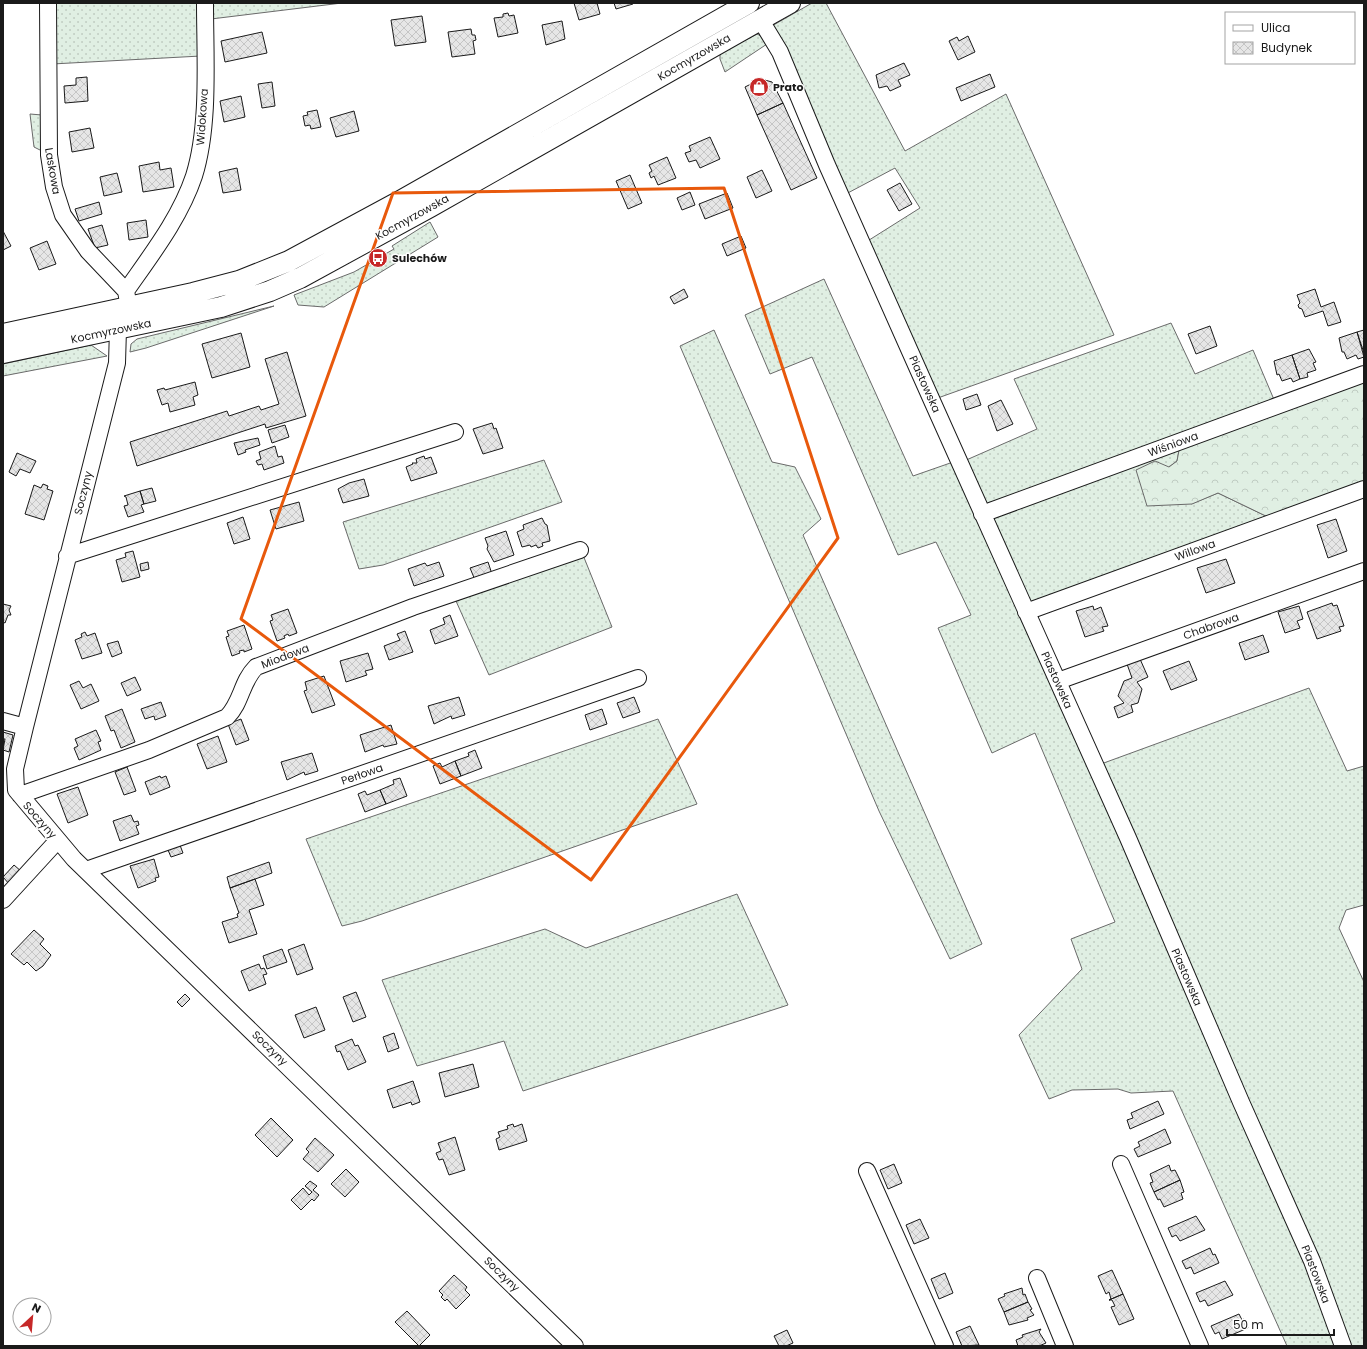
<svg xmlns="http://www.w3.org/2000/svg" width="1367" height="1349" font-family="Poppins,sans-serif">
	<defs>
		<pattern id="grass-dots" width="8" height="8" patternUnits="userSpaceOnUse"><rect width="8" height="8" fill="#e0efe3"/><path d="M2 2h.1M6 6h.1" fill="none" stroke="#c0ccc2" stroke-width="1.8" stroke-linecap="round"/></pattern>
		<pattern id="forest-crowns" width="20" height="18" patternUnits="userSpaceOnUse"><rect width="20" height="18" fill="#e0efe3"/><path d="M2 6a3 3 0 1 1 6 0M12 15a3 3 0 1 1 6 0" fill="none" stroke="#c0ccc2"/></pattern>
		<pattern id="building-cross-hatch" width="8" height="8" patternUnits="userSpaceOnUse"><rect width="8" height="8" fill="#e6e6e6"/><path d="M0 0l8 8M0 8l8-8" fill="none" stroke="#c5c5c5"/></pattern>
	</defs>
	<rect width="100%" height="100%" fill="#fff"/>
	<path fill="url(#grass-dots)" stroke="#6a6a6a" d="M51 3H202L201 56 52 64Z
		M210 3H342L211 19Z
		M812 3H826L905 151 1006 94 1114 335 935 399 866 242 920 208 895 168 844 195 770 27Z
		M757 34 761 36 767 44 725 72 720 59V53Z
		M30 114 42 115V151L34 147Z
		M430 222 438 237 324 307 298 305 294 295 354 272 394 249 392 246Z
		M824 279 913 476 956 461 1239 1103 1339 1346H1287L1173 1091 1131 1093 1118 1089 1072 1090 1049 1099 1019 1035 1082 969 1071 939 1115 922 1035 733 992 753 938 628 971 615 936 542 898 555 812 357 770 374 745 315Z
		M274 306 146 348 130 352 131 344 137 339Z
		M1171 323 1195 374 1253 350 1275 402 984 509 964 461 1037 429 1014 379Z
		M714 330 772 462 795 467 821 519 803 535 982 944 950 959 879 811 680 346Z
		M91 345 107 356 3 376V364Z
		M1180 445 1177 461 1169 467 1191 504 1218 493 1270 518 1028 608 986 516Z
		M544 460 562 502 383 565 359 569 343 522Z
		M583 555 612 627 489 675 456 601Z
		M1309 688 1347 771 1364 766V905L1346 910 1339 928 1364 982V1346H1348L1101 764Z
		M658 719 697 804 362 921 342 926 306 839Z
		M737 894 788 1005 523 1091 504 1041 417 1066 382 980 545 929 586 948Z"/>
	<path fill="url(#forest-crowns)" stroke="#6a6a6a" d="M1364 378V485L1270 518 1218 493 1192 504 1147 506 1136 470 1155 461 1169 467 1177 461 1180 445Z"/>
	<path fill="url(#building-cross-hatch)" stroke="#1a1a1a" d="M574 3H597L600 14 579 20Z
		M614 3H632L633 4 616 9Z
		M508 13 509 16 514 15 518 33 498 37 494 18 503 17V14Z
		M422 16 426 42 395 46 391 20Z
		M562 21 565 39 546 45 542 25Z
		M471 29 472 35H475L476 40 473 41 475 54 452 57 448 32Z
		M262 32 267 53 225 62 221 41Z
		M968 36 975 52 958 60 949 41 957 37 959 41Z
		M904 63 910 75 898 80 901 86 890 91 887 86 879 88 876 75Z
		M990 74 995 87 961 101 956 88Z
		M87 77 88 101 65 103 64 86 76 85V78Z
		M761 79 772 82 783 103 757 115 745 87Z
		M272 82 275 106 262 108 258 84Z
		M241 96 245 117 224 122 220 101Z
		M783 103 817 178 791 190 757 115Z
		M317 110 321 127 311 129 310 125 305 126 303 116 308 115 307 112Z
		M354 111 359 131 336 137 330 118Z
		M90 128 94 148 72 152 69 132Z
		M710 137 720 159 700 168 696 160 689 162 685 153 691 151 689 146Z
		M667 157 676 178 658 185 654 176 651 178 649 173 652 171 649 165Z
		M159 162 160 170 171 168 174 187 143 192 139 166Z
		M237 168 241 190 223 193 219 172Z
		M762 170 772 191 756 198 747 177Z
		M117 173 122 192 104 196 100 177Z
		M630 175 642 203 628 209 616 181Z
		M900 183 912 204 899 211 887 190Z
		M690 192 695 205 682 210 677 198Z
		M727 193 733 208 705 219 699 204Z
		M99 202 102 214 79 221 75 209Z
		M146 220 148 237 129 240 127 223Z
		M102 225 108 245 95 248 88 229Z
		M3 231 11 246 3 250Z
		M741 236 746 248 727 256 722 244Z
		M47 241 56 264 39 270 30 248Z
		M684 289 688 297 674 304 670 297Z
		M1315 289 1321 307 1334 302 1341 322 1328 326 1323 311 1305 317 1302 309 1299 308 1298 305 1300 303 1297 295Z
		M1210 326 1217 346 1196 354 1188 334Z
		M1364 330V353L1357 332Z
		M1357 332 1364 357 1358 359 1356 355 1347 359 1344 352H1342L1339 338Z
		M241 333 250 367 212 378 202 344Z
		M1309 349 1316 362 1313 363 1316 370 1307 373 1308 377 1300 379 1292 355Z
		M287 352 306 416 266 428 265 424 137 466 130 442 227 411 229 416 259 406 261 410 279 404 265 359Z
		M1292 355 1300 379 1293 382 1291 378 1282 381 1279 374 1277 375 1274 361Z
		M195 382 198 395 193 397 195 405 170 412 168 403 162 405 157 390 164 388 165 390Z
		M977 394 981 405 966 410 963 399Z
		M1001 400 1013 424 997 431 988 406Z
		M492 423 494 429 496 428 503 448 483 454 473 429Z
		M285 425 289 437 272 443 268 430Z
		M258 438 260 445 245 450 246 452 238 455 234 443Z
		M275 446 278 457 282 456 284 463 264 470 262 464 258 465 256 461 261 459 259 452Z
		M17 453 36 461 30 473 20 469 16 476 9 472Z
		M424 456 425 459 431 457 437 473 411 481 406 467 413 464 412 463H417L416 459Z
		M364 479 369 496 343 503 338 489 349 483Z
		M43 484 48 486 47 489 53 491 44 520 25 514 34 485 41 488Z
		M152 488 156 501 144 504 140 491Z
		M140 491 144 504 141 505 144 512 128 517 124 506 128 505 126 497 124 496Z
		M299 502 304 521 276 529 270 510Z
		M243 517 250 539 234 544 227 523Z
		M542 518 545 524 547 525 550 541 542 543 543 546 538 548 536 545 531 547 530 545 522 547 517 532 524 529 523 525Z
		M1336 519 1347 551 1328 558 1317 525Z
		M506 531 514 555 494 562 487 549 488 546 485 538Z
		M133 551 140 577 122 582 116 560 126 557 125 553Z
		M1226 559 1235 583 1206 593 1197 568Z
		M148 562 149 569 141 571 140 564Z
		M439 562 444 576 414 586 408 569 425 563 427 566Z
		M488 562 492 574 475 580 470 568Z
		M1332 603 1333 606 1337 605 1344 626 1339 627 1341 631 1317 639 1307 612Z
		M3 604 11 606 9 610 11 615H8L5 623 3 622Z
		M1093 606 1094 610 1101 607 1108 626 1102 627 1104 631 1085 637 1076 611Z
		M1299 606 1303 619 1297 621 1300 628 1285 633 1278 612Z
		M288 609 297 633 289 636 288 634 284 636 285 638 277 641 270 621 273 620 271 615Z
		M450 615 458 636 435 644 430 630 445 624 443 618Z
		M244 625 252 649 244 652V650L239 651 240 653 232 656 226 637 229 636 227 631Z
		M405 631 413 652 389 660 384 646 400 640 397 634Z
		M85 632 87 636 95 633 102 653 82 659 75 640 82 637 81 634Z
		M1263 635 1269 652 1245 660 1239 643Z
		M118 641 122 653 112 657 107 644Z
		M368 653 373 669 365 671 367 675 346 682 340 661Z
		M1140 659 1148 677 1137 682 1142 689 1138 703 1131 705 1133 712 1118 718 1114 707 1124 703 1118 696 1124 681 1132 678 1127 664Z
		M1189 661 1197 680 1171 690 1163 671Z
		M324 676 335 705 312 713 304 691 307 690 305 682Z
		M135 677 141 690 127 696 121 683Z
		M79 681 83 688 91 684 99 701 81 709 70 685Z
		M459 697 465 715 452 719 451 716 434 724 428 706Z
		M634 697 640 712 623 718 617 703Z
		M161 702 166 716 155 720 154 716 145 719 141 709Z
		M122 709 135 742 121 748 114 730 111 731 105 716Z
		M602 709 607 724 590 730 585 715Z
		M241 719 249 740 236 745 228 724Z
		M391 725 397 744 384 747 383 745 365 752 360 735Z
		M96 730 101 741 98 742 101 750 79 760 74 748 78 746 75 739Z
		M3 732 13 735 9 752 3 750 5 739H3Z
		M218 736 227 762 207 769 197 744Z
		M475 750 482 768 461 776 455 761 469 756 468 753Z
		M312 753 318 771 305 775 304 772 287 780 281 762Z
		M455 761 461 776 440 784 433 766 440 763 442 767Z
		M127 767 136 791 124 795 115 772Z
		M160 776 161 778 166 776 170 787 150 795 145 782Z
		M400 778 407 796 386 804 380 790 394 784 393 780Z
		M78 787 88 815 68 823 57 794Z
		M380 790 386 804 365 812 358 794 365 791 367 795Z
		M131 815 134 822 138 821 139 825 136 826 139 834 120 841 113 821Z
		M178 840 183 853 171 857 165 843Z
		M154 859 159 877 155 878 156 881 138 888 130 866Z
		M269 862 272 873 230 888 227 877Z
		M14 865 22 872 10 885 3 877Z
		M255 879 264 905 249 910 257 934 229 943 222 922 238 917 237 914 239 913 230 888Z
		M34 930 44 939 40 944 51 955 43 966 36 971 27 962 24 965 11 954Z
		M304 944 313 969 297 975 288 950Z
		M282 949 287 962 267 969 263 956Z
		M259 964 261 969 264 968 267 974 263 975 266 984 249 991 241 971Z
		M356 992 366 1017 353 1022 343 997Z
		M185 994 190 999 182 1007 177 1002Z
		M316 1007 325 1030 304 1038 295 1015Z
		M394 1033 399 1048 388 1052 383 1037Z
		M352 1039 355 1046 358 1045 366 1062 348 1070 340 1051 337 1052 335 1046Z
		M473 1064 479 1087 445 1097 439 1073Z
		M413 1081 420 1102 412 1105 411 1102 393 1108 387 1090Z
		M1158 1101 1164 1114 1130 1129 1127 1120 1133 1118 1131 1113Z
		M271 1118 293 1140 277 1157 255 1135Z
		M513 1124 514 1127 522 1124 527 1141 499 1150 496 1139 500 1137 498 1132 508 1129 507 1126Z
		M1165 1129 1171 1143 1138 1157 1134 1149 1140 1146 1138 1142Z
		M455 1137 465 1170 449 1175 443 1159 439 1160 436 1153 441 1151 438 1143Z
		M315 1138 334 1155 318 1172 303 1159 309 1152 306 1149Z
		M894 1164 902 1183 888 1189 880 1170Z
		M1169 1165 1171 1171 1175 1170 1180 1180 1154 1192 1150 1183 1153 1182 1150 1174Z
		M346 1169 359 1182 345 1197 331 1184Z
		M1180 1180 1184 1192 1181 1193 1183 1199 1164 1207 1160 1199 1158 1200 1154 1192Z
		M310 1181 317 1186 313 1190 319 1195 314 1201 312 1199 301 1210 291 1200 303 1188 309 1195 312 1192 305 1186Z
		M1196 1216 1205 1230 1180 1241 1176 1235 1172 1237 1168 1228Z
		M920 1219 929 1238 914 1244 906 1225Z
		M1210 1248 1213 1255 1215 1254 1219 1263 1194 1274 1191 1267 1186 1269 1182 1261Z
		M1112 1270 1123 1294 1109 1300 1111 1299 1109 1292 1106 1294 1098 1276Z
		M945 1273 953 1293 939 1299 931 1279Z
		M454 1275 467 1287 465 1290 470 1295 456 1309 447 1299 445 1301 441 1297 443 1295 439 1291Z
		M1225 1281 1233 1295 1208 1306 1205 1300 1200 1302 1196 1293Z
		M1022 1288 1023 1295 1025 1294 1028 1302 1004 1312 998 1299 1005 1296 1004 1294Z
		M1123 1294 1134 1319 1119 1325 1111 1307 1115 1306 1112 1300H1109Z
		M1028 1302 1032 1309 1030 1310 1034 1315 1027 1318 1028 1320 1009 1325 1004 1312Z
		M407 1311 430 1335 419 1346 395 1322Z
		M1239 1314 1242 1320 1244 1319 1248 1328 1222 1339 1219 1332 1215 1334 1211 1326Z
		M970 1326 979 1345 962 1346 956 1332Z
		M1041 1329 1039 1332 1046 1343 1039 1346H1018L1016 1340 1023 1337 1022 1335Z
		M787 1330 793 1343 786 1346H779L774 1336Z"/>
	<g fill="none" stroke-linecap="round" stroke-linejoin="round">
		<g stroke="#1a1a1a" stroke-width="18">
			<path id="minor" d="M48 3 49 155 54 187 63 215 88 251 126 291
				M760 19 780 52 827 165 933 403 1128 838 1241 1102 1312 1261 1343 1346
				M129 308 126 291C151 255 180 218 194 176 210 125 205 57 205 3
				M118 329 117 363 25 727 15 769 16 790 74 859 575 1346
				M982 514 1364 374
				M67 556 455 432
				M1026 612 1364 489
				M1058 681 1364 571
				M3 721 25 727
				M20 795 149 750 227 717C242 702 241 682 256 667L413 607 580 550
				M86 870 638 678
				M3 900 58 840
				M1121 1164 1200 1346
				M867 1171 945 1346
				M1037 1278 1065 1346"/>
		</g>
		<g stroke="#1a1a1a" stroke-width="22">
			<path id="major" d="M3 334 193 293 239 281 289 261 402 200 749 3
				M3 353 221 307 270 291 300 278 430 207 790 3"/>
		</g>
		<use href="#minor" stroke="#fff" stroke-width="16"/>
		<use href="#major" stroke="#fff" stroke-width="20"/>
	</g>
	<path fill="none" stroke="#e8590c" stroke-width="3" stroke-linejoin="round" d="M724 188 838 538 591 880 241 619 393 193Z"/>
	<defs>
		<g id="shop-disc" transform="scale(1)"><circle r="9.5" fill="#c62828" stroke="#fff"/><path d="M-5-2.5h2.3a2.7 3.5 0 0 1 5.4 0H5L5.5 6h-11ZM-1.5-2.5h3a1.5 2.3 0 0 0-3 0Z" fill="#fff"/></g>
		<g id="bus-disc" transform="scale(1)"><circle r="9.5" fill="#c62828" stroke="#fff"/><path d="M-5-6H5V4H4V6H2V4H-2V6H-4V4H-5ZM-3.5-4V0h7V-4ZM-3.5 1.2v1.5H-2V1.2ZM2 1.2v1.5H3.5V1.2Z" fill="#fff"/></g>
	</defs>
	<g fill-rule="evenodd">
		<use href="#shop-disc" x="759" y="87"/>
		<use href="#bus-disc" x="378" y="258"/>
	</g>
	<g text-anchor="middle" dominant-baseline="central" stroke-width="3" stroke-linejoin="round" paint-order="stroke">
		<g font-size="11" fill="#1a1a1a" stroke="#fff">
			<text transform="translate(694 57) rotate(-30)">Kocmyrzowska</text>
			<text transform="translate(202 117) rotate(-86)">Widokowa</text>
			<text transform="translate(53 171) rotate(80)">Laskowa</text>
			<text transform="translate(412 217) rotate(-29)">Kocmyrzowska</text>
			<text transform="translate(111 331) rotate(-12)">Kocmyrzowska</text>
			<text transform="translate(925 384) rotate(66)">Piastowska</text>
			<text transform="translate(1173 444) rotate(-20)">Wiśniowa</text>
			<text transform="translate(83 493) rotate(-76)">Soczyny</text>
			<text transform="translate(1195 550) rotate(-20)">Willowa</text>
			<text transform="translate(1211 626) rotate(-20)">Chabrowa</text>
			<text transform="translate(285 656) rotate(-21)">Miodowa</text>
			<text transform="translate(1057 680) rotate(66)">Piastowska</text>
			<text transform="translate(362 774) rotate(-19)">Perłowa</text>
			<text transform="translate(40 820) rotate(49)">Soczyny</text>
			<text transform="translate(1187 977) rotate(67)">Piastowska</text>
			<text transform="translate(270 1048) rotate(44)">Soczyny</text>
			<text transform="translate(502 1274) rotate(44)">Soczyny</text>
			<text transform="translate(1316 1274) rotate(69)">Piastowska</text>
		</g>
		<g font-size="11" font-weight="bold" fill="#1a1a1a" stroke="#fff" text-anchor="start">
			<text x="773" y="87">Prato</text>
			<text x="392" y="258">Sulechów</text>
		</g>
	</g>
	<rect width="1367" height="1349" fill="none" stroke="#1a1a1a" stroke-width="8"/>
	<rect x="1225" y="12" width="130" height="52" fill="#ffffff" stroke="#a3a3a3"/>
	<rect x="1233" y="25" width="20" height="6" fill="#ffffff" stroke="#a3a3a3"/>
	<text x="1261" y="32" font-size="12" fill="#1a1a1a">Ulica</text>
	<rect x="1233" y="42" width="20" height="12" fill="url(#building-cross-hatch)" stroke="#a3a3a3"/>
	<text x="1261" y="52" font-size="12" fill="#1a1a1a">Budynek</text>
	<g transform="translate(32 1317) rotate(26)"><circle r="19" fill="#ffffff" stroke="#a3a3a3"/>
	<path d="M0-3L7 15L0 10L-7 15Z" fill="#c62828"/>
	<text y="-6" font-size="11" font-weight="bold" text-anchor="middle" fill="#1a1a1a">N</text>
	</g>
	<path d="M1227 1329v6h107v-6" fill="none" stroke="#1a1a1a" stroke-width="2"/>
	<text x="1233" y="1329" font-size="12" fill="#1a1a1a" stroke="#ffffff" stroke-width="3" paint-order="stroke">50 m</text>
</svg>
